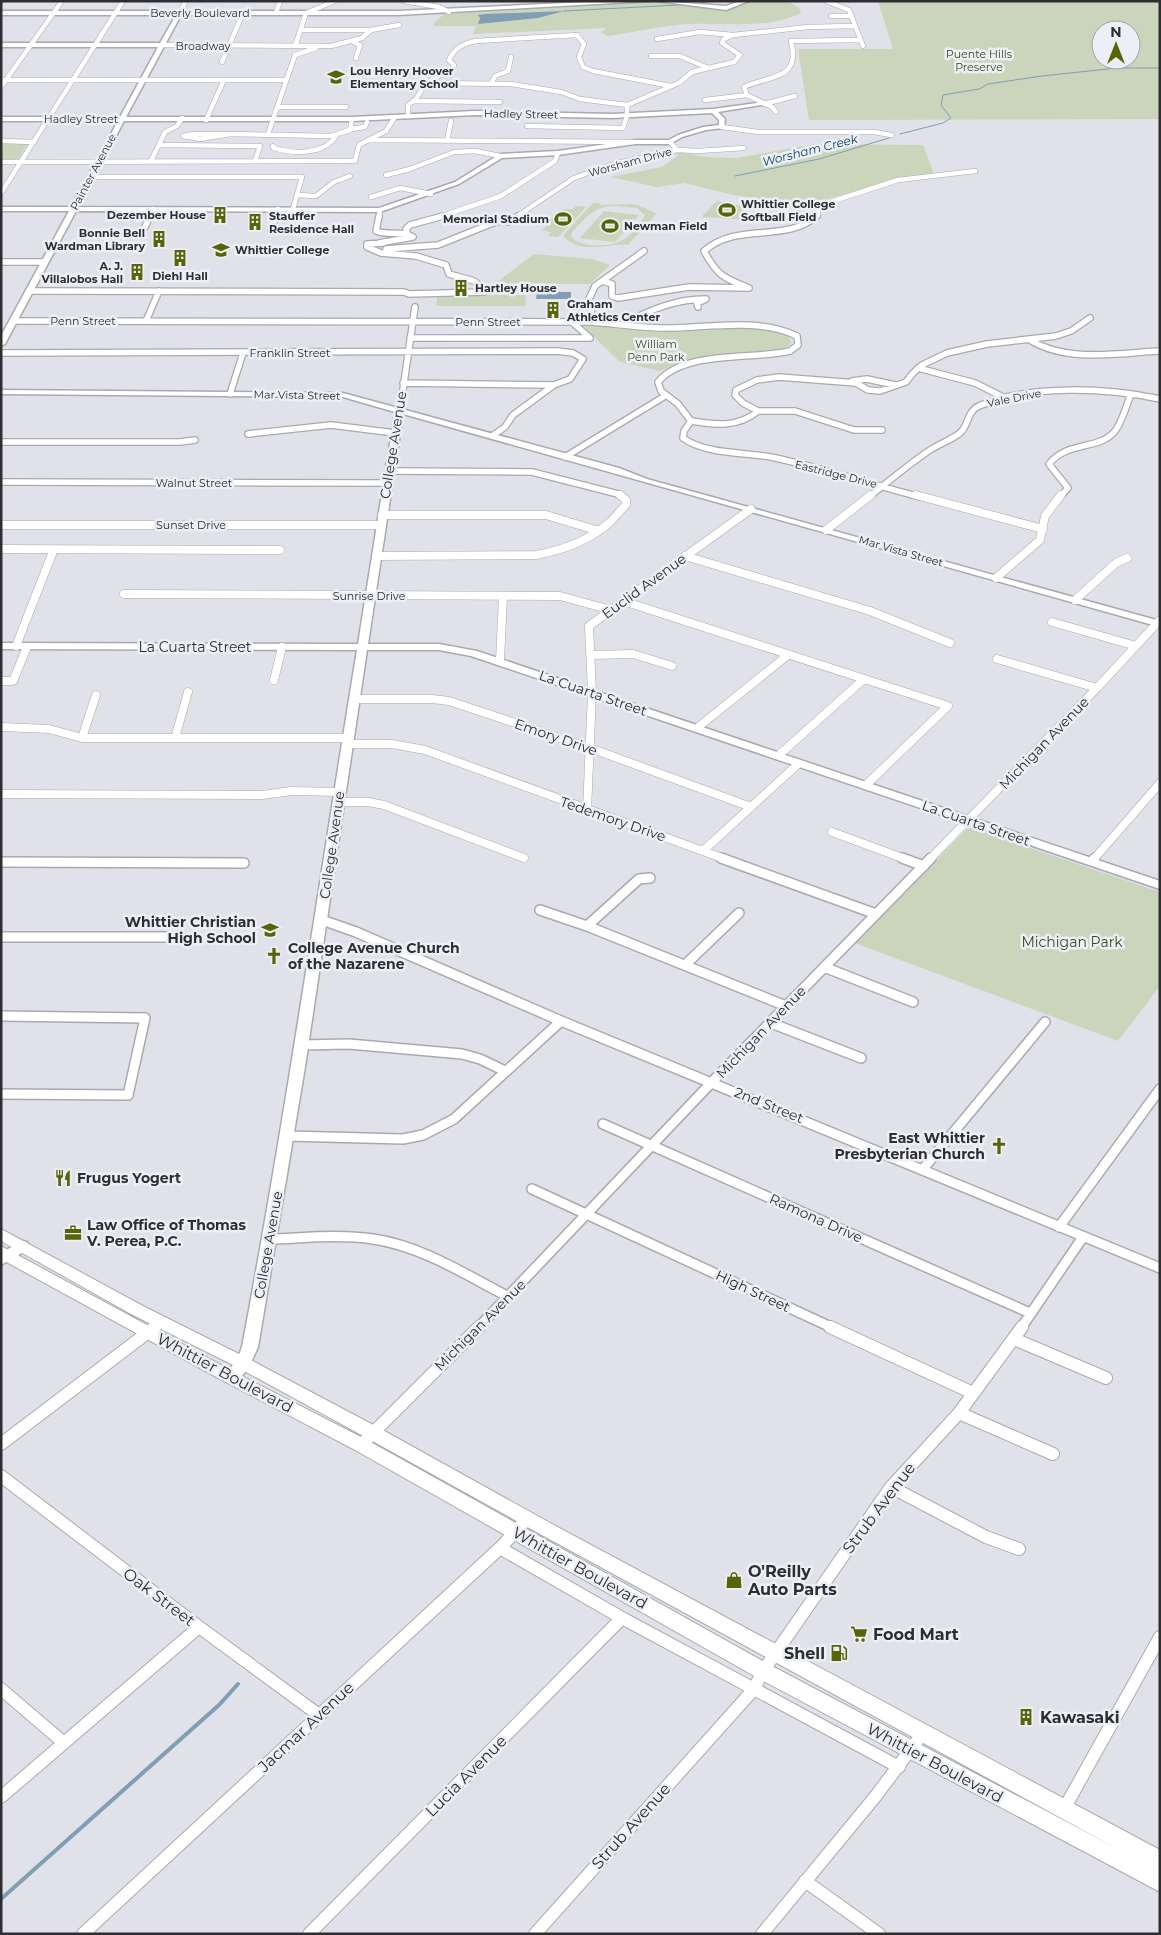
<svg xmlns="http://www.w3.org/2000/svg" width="1161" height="1935" font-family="Montserrat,sans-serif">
	<rect width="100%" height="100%" fill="#e0e1e9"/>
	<path fill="#cbd5bc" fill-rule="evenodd" d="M640 1H669L724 9 734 7 749 1H787L799 8 801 13C767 30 725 22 688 24 661 26 635 32 608 36L601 32 607 28 473 34 476 26H434L433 24 446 12 590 5Z
		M878 1H1160V119L809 120 798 49H893ZM1101 30H1131V60H1101Z
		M1 143H28L18 160H1Z
		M815 144 923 145 934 174 889 180 863 190 830 198 813 207 729 194 684 183 657 187 611 177 662 167 679 155 670 152 675 151 704 157 737 158Z
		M717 201C729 203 742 204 751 214V220L703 217V215Z
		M593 203H600L599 205 633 204 645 208 656 214 628 245C608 243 581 255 564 237V234ZM617 206 637 208 645 215C641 223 630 237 621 241 608 247 582 248 571 237L572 232C588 216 593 206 617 206Z
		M576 206 586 207 558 237 548 236 551 232 542 230 549 223 547 222 564 209H573Z
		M604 211 639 215 615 242 580 238Z
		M534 254 592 259 610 265 590 284 496 283Z
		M438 295H526L525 306H436Z
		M582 325C613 325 643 332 674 332 707 332 740 325 773 330 781 332 789 334 791 342L788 347 775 352 687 360 659 371 620 362Z
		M971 828 1160 892V986L1118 1041 855 943 967 829Z"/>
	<path fill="#809fb5" d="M564 11 538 18 478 24 480 18 478 15 485 14Z
		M537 292H571V299H536Z"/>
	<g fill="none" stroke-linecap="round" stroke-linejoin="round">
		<path stroke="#809fb5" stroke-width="1" d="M698 3 717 1
			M564 11 679 5
			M900 134 943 123 951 118 941 105 943 95 979 89 988 84 1042 76 1117 68H1160
			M735 176 819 159 889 138"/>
		<path stroke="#809fb5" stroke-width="4" d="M1 1899 219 1705 238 1684"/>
		<g stroke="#a9aab1" stroke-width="5.5">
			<path id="street-far4" d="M404 1 439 7 449 12
				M826 1 849 10 863 46
				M180 12 186 1
				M276 13 280 1
				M831 16H852
				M301 30H371L399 25
				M657 39 700 32 733 35
				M352 41 360 45 356 58
				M162 45 331 46 362 38 371 30
				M295 46 306 13 335 1
				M651 56H680L708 68
				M222 62 243 13
				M1 80H286
				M426 83 511 84 561 92 580 99 627 105
				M491 84 495 76 508 71 511 57
				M1 87 62 1
				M705 100 747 95
				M414 101 500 102
				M764 104 795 96
				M278 107H346
				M776 112 772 107 747 95 744 87C771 75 801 80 791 41L860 40
				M408 116V105L416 99 426 83 452 69 454 65 449 60C454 48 464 43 476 41L577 35 584 44 579 57 583 67 593 71 671 86
				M206 120 224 80
				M527 126 623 128 627 116V105L679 83 692 72 734 62 740 55 722 43 724 39 733 35 808 27 855 26
				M722 127 758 132H873L892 135
				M351 129 365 127 367 122
				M194 134H230L200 139 183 136Z
				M230 134 331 136 350 130 352 119
				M268 134 295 55 316 48
				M369 140 634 142
				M1 141 34 142
				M447 141 451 121
				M159 145 260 146 255 161
				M273 146 274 148C293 154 324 155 336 136
				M677 150 698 151 744 148
				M151 161 165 132 177 126 182 118
				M1 162 355 161 359 145 386 131 395 117
				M386 175 410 169 454 152 475 151 500 156
				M91 177H302L293 209
				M1 193 123 1
				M297 195 316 196 334 182 350 176
				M371 197 400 188 431 194
				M150 217 153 209
				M276 217 278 209
				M379 217 380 210
				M439 217 501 196 555 161 558 153
				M516 217 574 178 613 164 677 150 670 142
				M816 217 818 215V208L821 205 898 180 975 171"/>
		</g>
		<g stroke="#a9aab1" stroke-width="8">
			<path id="street-far3" d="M379 216 376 231C388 236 403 230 413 237L379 243
				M145 227 150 216
				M271 231 276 216
				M407 233 406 229 410 225 443 216
				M386 249 438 245 498 221 509 222 518 216
				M1 262H45
				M602 281 612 284V296L618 298 689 287 749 288C723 278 717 275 704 251 739 221 784 244 817 216
				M29 291 404 292 409 294 484 292V289L474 281 449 274 446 265 416 256 381 253 367 247V244L383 243
				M14 321 593 322C617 324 642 328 666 328 708 328 758 317 797 336L798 345 790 351C753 360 684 350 658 382L661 391 678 404 691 421
				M146 321 159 291
				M593 322 589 299 595 286 644 251
				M623 324C650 310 675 299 706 299L697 303 698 307
				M410 338H590L572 322
				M1030 340C1067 363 1118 353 1160 351
				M1 353 557 351 573 353 583 359 570 379 554 385 513 415 505 427 492 436
				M918 368 975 383 1007 399
				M852 381 867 379 895 385
				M403 383 554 385
				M230 394 243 353
				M400 410 415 307
				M691 421 684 431 683 438C706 455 748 452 776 458 824 469 872 484 920 497
				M691 421C715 425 738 428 758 411
				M882 430H854L795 411H758L743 403 735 395 736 390 757 380 779 377 856 383 868 390 880 391 906 382 913 373 922 365 947 353 987 344 1056 336 1071 331 1090 318
				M248 434 331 425 395 433
				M1 442H180L195 440
				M565 457 665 396
				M389 471 532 472 618 494 622 497
				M1 482 386 483
				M869 497C889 481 909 464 930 450 939 444 951 440 960 433 969 425 967 411 979 406 1030 384 1107 388 1160 399
				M1060 497 1068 488 1049 464C1068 440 1099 451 1115 431 1123 420 1126 406 1131 394"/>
		</g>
		<g stroke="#a9aab1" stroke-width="9">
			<path id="street-far2" d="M916 495 1043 529
				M382 515H546L599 531
				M1 525H381
				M826 530 871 495
				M1 549 280 550
				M377 556 536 555C563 550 589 541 610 522 616 517 620 510 626 505V500L620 495
				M685 556 870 611 950 643
				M996 578 1040 540 1045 516 1061 495
				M124 594 560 596 611 610
				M1075 600 1116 563 1127 558
				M623 601 948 706 866 785
				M1052 622 1136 646
				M16 646 54 549
				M592 655 633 654 672 666
				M997 659 1097 688
				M500 661 503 596
				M274 680 282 647
				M1 681H13L27 647
				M355 699H432L449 701 590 748 751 807
				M1 727 49 729 82 738H347
				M697 728 788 655
				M82 738 96 695
				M175 738 188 692
				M346 744H392L425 750 725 859
				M779 755 864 679
				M1 794 263 795 291 791 340 792
				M339 802H368L384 805 524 858
				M587 810 592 693 589 626 751 509
				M832 832 905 859
				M704 850 798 764
				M930 859 1097 688 1160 620
				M1094 859 1160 783"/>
		</g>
		<g stroke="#a9aab1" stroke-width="12">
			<path id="street-far1" d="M721 858 876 914
				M902 858 924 866
				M1092 861 1095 858
				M1 862 244 863
				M540 910 587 926 786 1006
				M322 920 356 932 561 1021 1160 1268
				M587 926 639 879 650 878
				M1 937H169
				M685 965 739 913
				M824 967 913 1002
				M1 1016 145 1018 128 1095 1 1094
				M771 1023 861 1058
				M302 1045 349 1044 462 1054 480 1059 505 1071
				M603 1124 1030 1313
				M288 1136 403 1139 423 1135 454 1119 561 1021
				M923 1169 1045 1022
				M532 1189 833 1328
				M1059 1227 1160 1089
				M270 1239C304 1238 339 1234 373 1239 422 1246 466 1275 509 1297
				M153 1328 160 1322
				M478 1328 712 1082 931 858
				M1021 1328 1083 1237"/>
		</g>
		<g stroke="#a9aab1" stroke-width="14">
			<path id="street" d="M830 1327 973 1393
				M1014 1339 1106 1378
				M959 1413 1053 1454
				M1 1444 155 1327
				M361 1445 479 1327
				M1 1476 199 1627 319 1715
				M891 1487 986 1537 1019 1549
				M500 1548 622 1618 899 1767
				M1 1689 64 1743
				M1 1797 199 1627
				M1064 1809 1160 1637
				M805 1881 879 1934
				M83 1934 500 1548 527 1519
				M309 1934 622 1618
				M535 1934 754 1689 763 1671 891 1487 959 1413 1022 1327
				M762 1934 875 1797 923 1733"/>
		</g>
		<g stroke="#a9aab1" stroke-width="3">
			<path id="secondary" d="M608 1H650L398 15H181L126 117H352L475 111 612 114 713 109 764 102 767 104 718 112 725 119 724 128 706 130 682 137 670 144H635L558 155 502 158 459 184 380 212 76 211 5 344 1 346V336L69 211H1V207H71L118 121H1V117H120L158 47H1V43H160L176 15H1V11H398ZM712 113 719 120V125L703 127 678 135 669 140H635L558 151 500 154 455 182 379 208 78 207 124 121H352L475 115 612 118Z
				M657 1 726 6 740 1H749L726 10Z
				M1 390 343 393 619 468 647 479 1160 621V627L403 414 368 644H439L477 651 1160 881V889L471 656 439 650H367L305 1067 258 1347C252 1360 243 1386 226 1381L223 1377 237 1360 242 1347C286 1115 319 882 357 650L1 649V643L358 644 395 412 343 397 1 394Z
				M22 1241 27 1242 29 1246 27 1250 1 1265V1253Z"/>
		</g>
		<g stroke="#a9aab1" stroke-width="2">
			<path id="primary" d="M1 1229 143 1306 249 1359 379 1428 552 1524 1160 1850V1871L1157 1869 1160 1871V1892L756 1677 355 1450 218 1378 1 1259V1246L230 1370 367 1440 770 1665 1116 1848 540 1534 367 1438 237 1367 131 1314 1 1241Z"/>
		</g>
		<use href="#street-far4" stroke="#fff" stroke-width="4.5"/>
		<use href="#street-far3" stroke="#fff" stroke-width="5.5"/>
		<use href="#street-far2" stroke="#fff" stroke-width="8"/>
		<use href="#street-far1" stroke="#fff" stroke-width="9"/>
		<use href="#street" stroke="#fff" stroke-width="12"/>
		<use href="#secondary" fill="#fff" fill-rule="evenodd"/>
		<use href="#primary" fill="#fff" fill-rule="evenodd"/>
	</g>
	<defs>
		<g id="school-bare" transform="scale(1.35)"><path d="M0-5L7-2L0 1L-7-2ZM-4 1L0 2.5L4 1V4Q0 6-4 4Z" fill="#576409" stroke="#edeff6" stroke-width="2.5" paint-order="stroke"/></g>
		<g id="stadium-bare" transform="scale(1.35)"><path d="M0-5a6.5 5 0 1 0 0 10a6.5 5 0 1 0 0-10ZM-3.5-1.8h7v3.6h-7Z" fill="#576409" stroke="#edeff6" stroke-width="2.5" paint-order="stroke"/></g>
		<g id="building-bare" transform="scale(1.35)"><path d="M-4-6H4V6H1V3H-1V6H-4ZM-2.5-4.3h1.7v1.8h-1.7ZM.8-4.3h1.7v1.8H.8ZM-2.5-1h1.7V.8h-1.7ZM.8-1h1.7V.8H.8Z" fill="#576409" stroke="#edeff6" stroke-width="2.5" paint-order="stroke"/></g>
		<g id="university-bare" transform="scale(1.35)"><path d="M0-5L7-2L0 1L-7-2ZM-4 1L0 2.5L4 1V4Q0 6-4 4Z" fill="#576409" stroke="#edeff6" stroke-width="2.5" paint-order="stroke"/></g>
		<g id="church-bare" transform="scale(1.35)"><path d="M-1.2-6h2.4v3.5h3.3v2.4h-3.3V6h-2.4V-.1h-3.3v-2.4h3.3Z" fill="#576409" stroke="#edeff6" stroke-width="2.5" paint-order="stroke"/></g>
		<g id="restaurant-bare" transform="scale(1.35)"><path d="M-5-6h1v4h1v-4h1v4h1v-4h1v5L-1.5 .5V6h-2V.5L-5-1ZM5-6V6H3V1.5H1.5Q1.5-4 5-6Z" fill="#576409" stroke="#edeff6" stroke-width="2.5" paint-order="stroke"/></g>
		<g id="office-bare" transform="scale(1.35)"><path d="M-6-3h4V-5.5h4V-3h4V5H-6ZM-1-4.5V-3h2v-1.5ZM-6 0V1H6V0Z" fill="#576409" stroke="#edeff6" stroke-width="2.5" paint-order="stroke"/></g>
		<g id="shop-bare" transform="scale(1.35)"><path d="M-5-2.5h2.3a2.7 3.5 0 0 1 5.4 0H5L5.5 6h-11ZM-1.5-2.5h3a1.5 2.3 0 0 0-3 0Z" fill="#576409" stroke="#edeff6" stroke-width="2.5" paint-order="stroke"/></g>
		<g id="supermarket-bare" transform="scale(1.35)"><path d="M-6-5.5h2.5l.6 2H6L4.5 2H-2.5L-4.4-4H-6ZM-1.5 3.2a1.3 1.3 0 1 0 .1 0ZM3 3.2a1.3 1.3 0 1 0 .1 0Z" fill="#576409" stroke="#edeff6" stroke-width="2.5" paint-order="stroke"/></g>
		<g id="fuel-bare" transform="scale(1.35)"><path d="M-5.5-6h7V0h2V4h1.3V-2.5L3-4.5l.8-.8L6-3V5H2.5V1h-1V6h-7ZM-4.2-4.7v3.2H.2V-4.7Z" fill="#576409" stroke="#edeff6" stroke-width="2.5" paint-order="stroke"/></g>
	</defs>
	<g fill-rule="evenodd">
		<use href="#school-bare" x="336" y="77"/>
		<use href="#stadium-bare" x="727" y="210"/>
		<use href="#building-bare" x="220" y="215"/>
		<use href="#stadium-bare" x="563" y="219"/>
		<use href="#building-bare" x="255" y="222"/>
		<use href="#stadium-bare" x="610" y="226"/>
		<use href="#building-bare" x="159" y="239"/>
		<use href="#university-bare" x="221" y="250"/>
		<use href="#building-bare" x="180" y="258"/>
		<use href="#building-bare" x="137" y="272"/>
		<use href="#building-bare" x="461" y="288"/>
		<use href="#building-bare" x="553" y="310"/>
		<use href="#school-bare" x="270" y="930"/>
		<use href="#church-bare" x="274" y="956"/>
		<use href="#church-bare" x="999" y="1146"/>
		<use href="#restaurant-bare" x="63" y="1178"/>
		<use href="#office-bare" x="73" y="1233"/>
		<use href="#shop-bare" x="734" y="1580"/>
		<use href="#supermarket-bare" x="859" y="1634"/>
		<use href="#fuel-bare" x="839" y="1653"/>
		<use href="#building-bare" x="1026" y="1717"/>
	</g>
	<g text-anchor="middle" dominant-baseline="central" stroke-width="5" stroke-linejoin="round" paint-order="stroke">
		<g font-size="11" fill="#2e2e31" stroke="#edeff6">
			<text x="200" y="13">Beverly Boulevard</text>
			<text x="203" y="46">Broadway</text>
			<text transform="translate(521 114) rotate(1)">Hadley Street</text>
			<text x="81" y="119">Hadley Street</text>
			<text transform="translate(630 162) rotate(-15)">Worsham Drive</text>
			<text transform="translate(93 172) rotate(-62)">Painter Avenue</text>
			<text x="83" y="321">Penn Street</text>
			<text x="488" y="322">Penn Street</text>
			<text x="290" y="353">Franklin Street</text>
			<text transform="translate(297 395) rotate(1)">Mar Vista Street</text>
			<text transform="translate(1014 398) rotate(-11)">Vale Drive</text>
			<text transform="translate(836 474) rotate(14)">Eastridge Drive</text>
			<text x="194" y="483">Walnut Street</text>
			<text x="191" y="525">Sunset Drive</text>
			<text transform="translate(901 551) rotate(16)">Mar Vista Street</text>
			<text x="369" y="596">Sunrise Drive</text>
		</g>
		<g font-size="11" fill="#3a4a17" stroke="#edeff6">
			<text x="979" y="54">Puente Hills<tspan x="979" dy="13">Preserve</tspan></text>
			<text x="656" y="344">William<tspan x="656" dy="13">Penn Park</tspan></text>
		</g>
		<g font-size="11" font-weight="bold" fill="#2e2e31" stroke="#edeff6" text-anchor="start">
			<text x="350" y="71">Lou Henry Hoover<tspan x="350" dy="13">Elementary School</tspan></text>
			<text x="741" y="204">Whittier College<tspan x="741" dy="13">Softball Field</tspan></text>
			<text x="206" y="215" text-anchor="end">Dezember House</text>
			<text x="269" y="216">Stauffer<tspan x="269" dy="13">Residence Hall</tspan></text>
			<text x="549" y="219" text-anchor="end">Memorial Stadium</text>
			<text x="624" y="226">Newman Field</text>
			<text x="145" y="233" text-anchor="end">Bonnie Bell<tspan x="145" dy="13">Wardman Library</tspan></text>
			<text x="235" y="250">Whittier College</text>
			<text x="123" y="266" text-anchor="end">A. J.<tspan x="123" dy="13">Villalobos Hall</tspan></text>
			<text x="180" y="276" text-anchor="middle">Diehl Hall</text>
			<text x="475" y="288">Hartley House</text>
			<text x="567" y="304">Graham<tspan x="567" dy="13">Athletics Center</tspan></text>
		</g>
		<g font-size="12" font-style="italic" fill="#0b4363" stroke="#edeff6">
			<text transform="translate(810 150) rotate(-14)">Worsham Creek</text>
		</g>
		<g font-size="14" fill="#2e2e31" stroke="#edeff6">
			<text transform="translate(393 445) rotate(-81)">College Avenue</text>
			<text transform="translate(644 586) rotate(-36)">Euclid Avenue</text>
			<text x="195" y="647">La Cuarta Street</text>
			<text transform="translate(593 693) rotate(19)">La Cuarta Street</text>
			<text transform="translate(556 737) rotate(19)">Emory Drive</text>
			<text transform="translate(1044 743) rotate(-46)">Michigan Avenue</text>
			<text transform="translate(613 819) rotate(19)">Tedemory Drive</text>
			<text transform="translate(976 823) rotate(19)">La Cuarta Street</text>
			<text transform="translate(332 845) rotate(-82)">College Avenue</text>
			<text transform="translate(761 1032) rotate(-46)">Michigan Avenue</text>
			<text transform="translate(769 1105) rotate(22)">2nd Street</text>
			<text transform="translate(816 1218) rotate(24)">Ramona Drive</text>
			<text transform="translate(268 1245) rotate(-80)">College Avenue</text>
			<text transform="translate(753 1291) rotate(25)">High Street</text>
			<text transform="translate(480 1325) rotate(-45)">Michigan Avenue</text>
		</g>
		<g font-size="14" font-weight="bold" fill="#2e2e31" stroke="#edeff6" text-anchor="start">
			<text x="256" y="922" text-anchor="end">Whittier Christian<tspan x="256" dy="16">High School</tspan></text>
			<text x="288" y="948">College Avenue Church<tspan x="288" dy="16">of the Nazarene</tspan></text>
			<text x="985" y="1138" text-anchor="end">East Whittier<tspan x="985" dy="16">Presbyterian Church</tspan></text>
			<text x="77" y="1178">Frugus Yogert</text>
			<text x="87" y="1225">Law Office of Thomas<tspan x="87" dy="16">V. Perea, P.C.</tspan></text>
		</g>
		<g font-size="14" fill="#3a4a17" stroke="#edeff6">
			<text x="1072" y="942">Michigan Park</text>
		</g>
		<g font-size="16" fill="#2e2e31" stroke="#edeff6">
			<text transform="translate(225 1373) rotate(28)">Whittier Boulevard</text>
			<text transform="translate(879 1508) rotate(-53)">Strub Avenue</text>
			<text transform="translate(580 1568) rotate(29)">Whittier Boulevard</text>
			<text transform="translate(159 1597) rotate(37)">Oak Street</text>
			<text transform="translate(306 1727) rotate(-43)">Jacmar Avenue</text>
			<text transform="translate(935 1763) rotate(28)">Whittier Boulevard</text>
			<text transform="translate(466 1776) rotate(-45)">Lucia Avenue</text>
			<text transform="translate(631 1826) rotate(-48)">Strub Avenue</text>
		</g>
		<g font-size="16" font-weight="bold" fill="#2e2e31" stroke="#edeff6" text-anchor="start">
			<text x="748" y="1571">O'Reilly<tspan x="748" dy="18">Auto Parts</tspan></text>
			<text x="873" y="1634">Food Mart</text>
			<text x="825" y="1653" text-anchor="end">Shell</text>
			<text x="1040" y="1717">Kawasaki</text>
		</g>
	</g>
	<rect width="1161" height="1935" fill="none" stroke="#2e2e31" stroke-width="5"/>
	<g transform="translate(1116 45)"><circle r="24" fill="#edeff6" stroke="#a1a2a7"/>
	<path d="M0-4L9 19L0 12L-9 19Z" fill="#576409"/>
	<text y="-8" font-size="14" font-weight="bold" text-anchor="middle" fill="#2e2e31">N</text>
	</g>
</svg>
